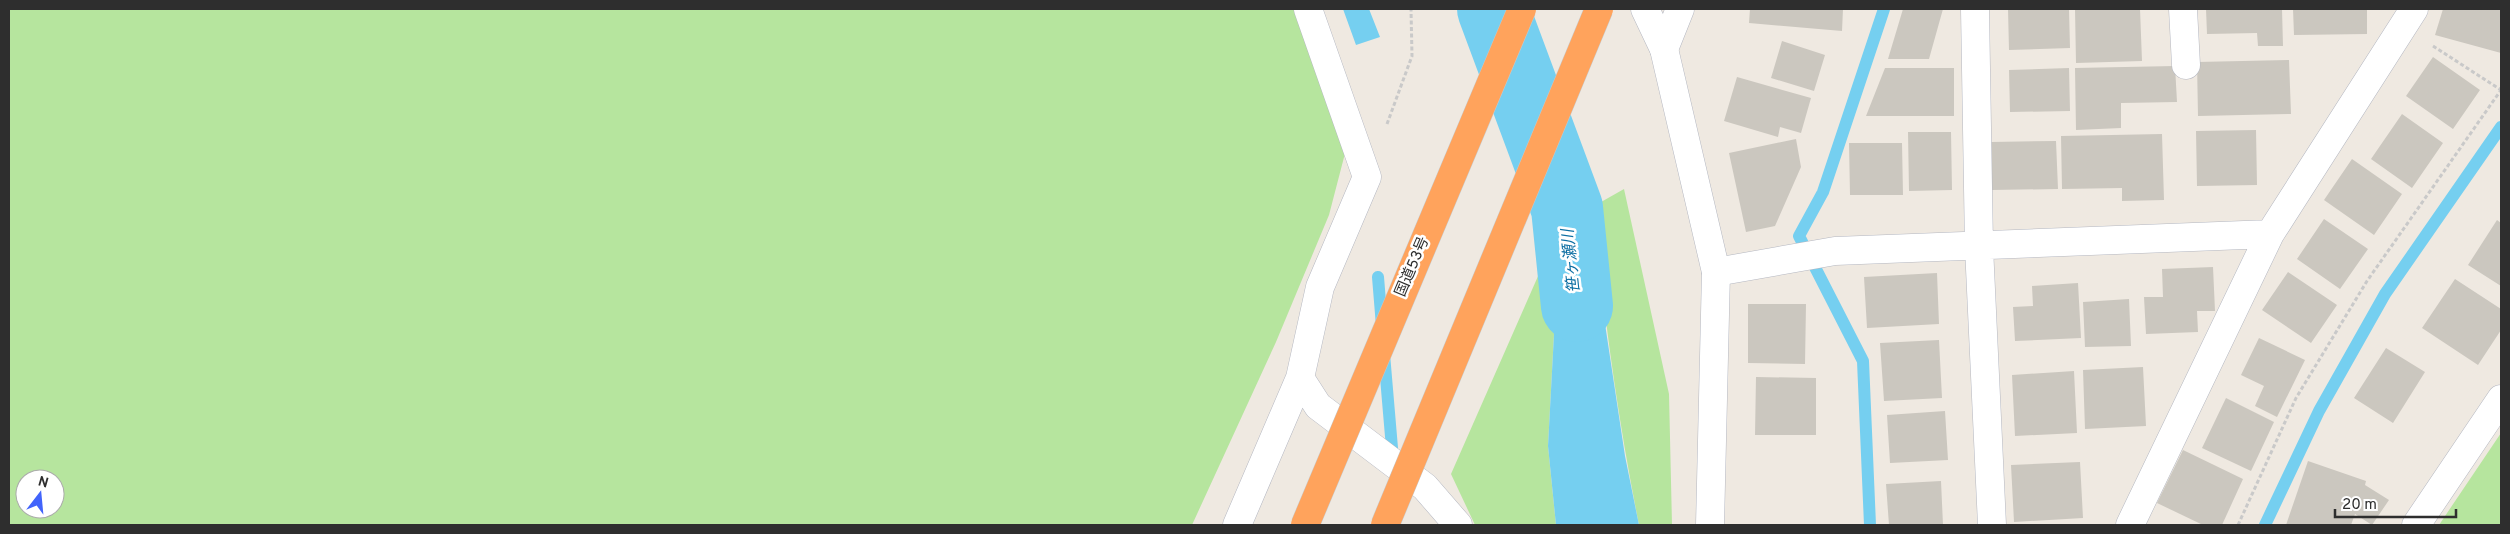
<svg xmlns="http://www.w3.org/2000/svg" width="2510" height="534" font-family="Overpass,'Noto Sans JP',sans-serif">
	<rect width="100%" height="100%" fill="#efe9e1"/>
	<path fill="#b6e59e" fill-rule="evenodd" d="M9 9H1295L1349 138 1329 215 1276 342 1192 525H9ZM25 479H55V509H25Z
		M1624 189 1669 394 1672 525H1639C1618 419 1603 313 1594 206Z
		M1546 258 1554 334 1548 446 1556 525H1475L1451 474Z
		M2501 433V525H2439Z"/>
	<path fill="#75cff0" d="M1343 9H1369L1380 37 1356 45Z
		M1583 164 1594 206 1602 304 1625 456 1639 525H1556L1548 446 1554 334 1546 258Z"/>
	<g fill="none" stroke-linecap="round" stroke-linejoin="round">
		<path stroke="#75cff0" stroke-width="12" d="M1378 277 1382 326
			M1384 354 1392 448
			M1870 525 1863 361 1799 236 1823 192 1884 9
			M2265 525 2319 411 2385 294 2501 127"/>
		<path stroke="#75cff0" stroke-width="72" d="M1493 9 1567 208 1577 306"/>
	</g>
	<path fill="#cbc7bf" d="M1750 9H1843L1842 31 1749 23Z
		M1903 9H1943L1929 59H1888Z
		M2008 9H2069L2070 48 2009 50Z
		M2075 9H2140L2142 61 2076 63Z
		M2206 9H2282L2283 46H2258L2257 33 2207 34Z
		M2293 9H2367V34L2294 35Z
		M2443 9H2501V53L2435 35Z
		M1782 41 1825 55 1814 91 1771 78Z
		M2433 57 2480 90 2453 129 2406 96Z
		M2289 60 2291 114 2198 116 2197 62Z
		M2175 66 2177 102 2121 103V128L2076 130 2075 68Z
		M1885 68H1954V116H1866Z
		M2069 68 2070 111 2010 112 2009 70Z
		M1737 77 1811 98 1801 133 1780 127 1778 137 1724 121Z
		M2402 114 2443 143 2412 188 2371 159Z
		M2256 130 2257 185 2197 186 2196 131Z
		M1908 132H1951L1952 190 1909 191Z
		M2162 134 2164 200 2122 201V188L2062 189 2061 136Z
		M1796 139 1801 167 1775 226 1746 232 1729 153Z
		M2056 141 2058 189 1992 190 1991 142Z
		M1849 143H1902L1903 195H1850Z
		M2352 159 2402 194 2374 235 2324 200Z
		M2324 219 2368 249 2340 289 2297 259Z
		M2497 220 2501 223V286L2468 265Z
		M2213 267 2215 311H2197L2198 332 2146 334 2144 297H2163L2162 269Z
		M2288 272 2337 305 2311 343 2262 310Z
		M1937 273 1939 324 1867 328 1864 277Z
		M2455 279 2501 309V330L2478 365 2422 328Z
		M2078 283 2081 338 2015 341 2013 307 2033 306 2032 286Z
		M2129 299 2131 346 2085 347 2083 302Z
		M1748 304H1806L1805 364 1748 363Z
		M2259 338 2305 360 2277 417 2255 406 2264 386 2241 375Z
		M1939 340 1942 398 1884 401 1880 343Z
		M2386 348 2425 372 2393 423 2354 398Z
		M2143 367 2146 426 2085 429 2083 370Z
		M2074 371 2077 433 2015 436 2012 375Z
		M1756 377 1816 378V435H1755Z
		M2226 398 2274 422 2251 471 2202 448Z
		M1945 411 1948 460 1890 463 1887 415Z
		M2183 450 2243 479 2222 525H2203L2157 503Z
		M2308 461 2366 481 2365 485 2389 500 2372 525 2355 514 2351 525H2286Z
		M2080 462 2083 518 2014 522 2011 465Z
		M1941 481 1943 525H1889L1886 484Z"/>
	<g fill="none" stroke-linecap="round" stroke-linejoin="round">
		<g stroke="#b4b7c1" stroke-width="29">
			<path id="street" d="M1308 9 1367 177 1320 287 1300 378 1318 406 1425 487 1458 525
				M1975 9 1979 247 1992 525
				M2183 9 2186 65
				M1664 49 1680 9
				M1716 272 1835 251 2270 234 2414 9
				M1237 525 1300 378
				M2130 525 2270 234"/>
		</g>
		<g stroke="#b4b7c1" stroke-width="29">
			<path id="secondary" d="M1645 9 1664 49 1716 272 1710 525
				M2416 525 2501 399"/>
		</g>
		<path stroke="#c9c9c9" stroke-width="3" stroke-dasharray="4 2.5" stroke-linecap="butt" d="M2433 46 2501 90
			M1387 124 1412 56 1411 9
			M2238 525 2296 398 2367 281 2501 90"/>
		<use href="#street" stroke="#fff" stroke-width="28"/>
		<use href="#secondary" stroke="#fff" stroke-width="28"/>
		<g stroke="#c9c9c9" stroke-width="29" stroke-linecap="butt">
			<path id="highway-bridge" d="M1305 525 1522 9
				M1385 525 1599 9"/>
		</g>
		<use href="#highway-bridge" stroke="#ffa35c" stroke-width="28"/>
	</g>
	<g text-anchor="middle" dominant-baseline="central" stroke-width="5" stroke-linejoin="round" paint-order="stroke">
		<g font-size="15" fill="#2e2e2e" stroke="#fff">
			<text transform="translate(1413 267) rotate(-67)">国道53号</text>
		</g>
		<g font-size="16" font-style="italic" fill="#0d6fa3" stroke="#fff">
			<text transform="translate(1572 261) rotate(-96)">笹ヶ瀬川</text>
		</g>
	</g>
	<rect width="2510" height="534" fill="none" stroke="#2e2e2e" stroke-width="20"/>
	<g transform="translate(40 494) rotate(16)"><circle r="24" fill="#ffffff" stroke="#ababab"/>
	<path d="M0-4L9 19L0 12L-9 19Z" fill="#4264fb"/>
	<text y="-8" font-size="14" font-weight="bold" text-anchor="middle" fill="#2e2e2e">N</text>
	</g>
	<path d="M2335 509v8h121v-8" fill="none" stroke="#2e2e2e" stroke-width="2.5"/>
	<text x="2342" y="509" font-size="15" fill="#2e2e2e" stroke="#ffffff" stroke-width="4" paint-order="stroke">20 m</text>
</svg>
